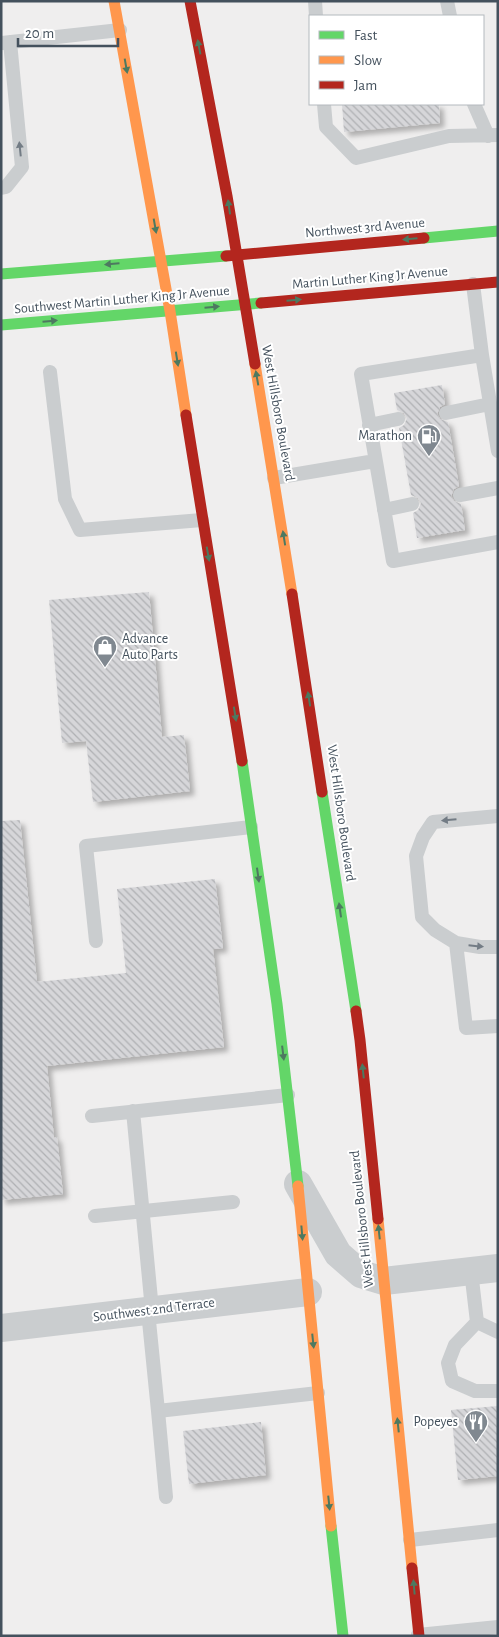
<svg xmlns="http://www.w3.org/2000/svg" width="499" height="1637" font-family="'Alegreya Sans',sans-serif">
	<defs>
		<pattern id="building-back-hatch" width="6" height="6" patternUnits="userSpaceOnUse" patternTransform="scale(1.25)"><rect width="6" height="6" fill="#d6d6d9"/><path d="M-1 5l2 2M0 0l6 6M5-1l2 2" fill="none" stroke="#afb0b3"/></pattern>
		<filter id="shadow"><feDropShadow dx="4.5" dy="4.5" stdDeviation="2.5" flood-color="#0004"/></filter>
	</defs>
	<rect width="100%" height="100%" fill="#efeeee"/>
	<path fill="url(#building-back-hatch)" filter="url(#shadow)" d="M342 104H439L440 123 344 132Z
		M442 385 445 404 440 407 437 414 440 419 448 422 459 486 454 489 451 496 454 501 461 504 465 530 417 538 413 513 418 510 421 503 418 498 411 495 399 428 404 425 407 418 404 413 397 410 394 393Z
		M149 592 162 737 184 735 190 791 93 802 86 741 62 743 49 600Z
		M20 820 37 982 126 973 117 889 215 879 223 948 213 949 224 1047 47 1066 54 1138 57 1137 63 1194 1 1200V821Z
		M498 1406V1476L458 1480 451 1410Z
		M261 1422 266 1475 189 1484 183 1431Z"/>
	<g fill="none" stroke-linecap="round" stroke-linejoin="round">
		<path stroke="#cacdcf" stroke-width="14" d="M315 1 316 16
			M447 1 450 16
			M2 43 120 30
			M324 104 326 127 356 158 449 136 498 135
			M474 104 488 136
			M1 188 6 187 22 167 10 42
			M473 284 482 355
			M50 372 65 499 80 530 202 520
			M446 413 490 404
			M369 425 398 419
			M498 451 482 355 361 374 393 561 498 542
			M274 478 375 461
			M460 495 498 488
			M384 510 412 504
			M498 816 433 822 423 837 416 856 422 917 435 930 456 943 480 947H498
			M96 941 86 846 251 827
			M456 943 466 1028 498 1026
			M133 1111 152 1310
			M92 1116 288 1095
			M95 1216 233 1202
			M471 1271 477 1322 455 1345 448 1363 452 1381 475 1391H498
			M148 1311 158 1411 318 1393
			M477 1322 498 1332
			M158 1411 166 1497
			M410 1540 498 1530
			M418 1635 498 1627"/>
		<path stroke="#cacdcf" stroke-width="28" d="M298 1184 338 1254 361 1274 384 1281 498 1268
			M1 1328 308 1292"/>
		<path stroke="#63d668" stroke-width="11" d="M424 238 498 231
			M1 274 226 256
			M1 325 261 303
			M242 761 277 1004 298 1186
			M322 792 356 1011
			M331 1526 343 1636"/>
		<path stroke="#ff974d" stroke-width="11" d="M114 1 170 311 186 415
			M255 364 292 594
			M298 1186 331 1526
			M378 1219 412 1568"/>
		<path stroke="#b3261e" stroke-width="11" d="M190 1 227 196 255 364
			M226 256 424 238
			M261 303 498 282
			M186 415 242 761
			M292 594 322 792
			M356 1011 360 1040 378 1219
			M412 1568 419 1636"/>
	</g>
	<defs><path id="oneway-solid" d="M-6-.8H1V-3.2L6.5 0L1 3.2V.8H-6Z" transform="scale(1.25)"/></defs>
	<g fill="#4d7960">
		<use href="#oneway-solid" transform="translate(199 47) rotate(-101)"/>
		<use href="#oneway-solid" transform="translate(126 66) rotate(80)"/>
		<use href="#oneway-solid" transform="translate(229 207) rotate(-98)"/>
		<use href="#oneway-solid" transform="translate(155 226) rotate(80)"/>
		<use href="#oneway-solid" transform="translate(410 239) rotate(175)"/>
		<use href="#oneway-solid" transform="translate(112 264) rotate(175)"/>
		<use href="#oneway-solid" transform="translate(294 300) rotate(-5)"/>
		<use href="#oneway-solid" transform="translate(212 307) rotate(-5)"/>
		<use href="#oneway-solid" transform="translate(50 321) rotate(-5)"/>
		<use href="#oneway-solid" transform="translate(177 359) rotate(81)"/>
		<use href="#oneway-solid" transform="translate(257 378) rotate(-100)"/>
		<use href="#oneway-solid" transform="translate(284 538) rotate(-99)"/>
		<use href="#oneway-solid" transform="translate(208 554) rotate(80)"/>
		<use href="#oneway-solid" transform="translate(309 699) rotate(-99)"/>
		<use href="#oneway-solid" transform="translate(235 714) rotate(81)"/>
		<use href="#oneway-solid" transform="translate(258 875) rotate(82)"/>
		<use href="#oneway-solid" transform="translate(340 910) rotate(-98)"/>
		<use href="#oneway-solid" transform="translate(283 1053) rotate(83)"/>
		<use href="#oneway-solid" transform="translate(363 1071) rotate(-96)"/>
		<use href="#oneway-solid" transform="translate(379 1232) rotate(-96)"/>
		<use href="#oneway-solid" transform="translate(302 1233) rotate(85)"/>
		<use href="#oneway-solid" transform="translate(313 1341) rotate(84)"/>
		<use href="#oneway-solid" transform="translate(398 1425) rotate(-96)"/>
		<use href="#oneway-solid" transform="translate(329 1503) rotate(84)"/>
		<use href="#oneway-solid" transform="translate(414 1587) rotate(-95)"/>
	</g>
	<g fill="#737c85">
		<use href="#oneway-solid" transform="translate(20 149) rotate(-96)"/>
		<use href="#oneway-solid" transform="translate(449 820) rotate(175)"/>
		<use href="#oneway-solid" transform="translate(476 946) rotate(6)"/>
	</g>
	<defs>
		<g id="fuel-pin" transform="scale(1.25)"><path d="M0 17L-7.5 6A9.5 9.5 0 1 1 7.5 6Z" fill="#808890" stroke="#fff"/><path d="M-5.5-6h7V0h2V4h1.3V-2.5L3-4.5l.8-.8L6-3V5H2.5V1h-1V6h-7ZM-4.2-4.7v3.2H.2V-4.7Z" fill="#fff"/></g>
		<g id="shop-pin" transform="scale(1.25)"><path d="M0 17L-7.5 6A9.5 9.5 0 1 1 7.5 6Z" fill="#808890" stroke="#fff"/><path d="M-5-2.5h2.3a2.7 3.5 0 0 1 5.4 0H5L5.5 6h-11ZM-1.5-2.5h3a1.5 2.3 0 0 0-3 0Z" fill="#fff"/></g>
		<g id="restaurant-pin" transform="scale(1.25)"><path d="M0 17L-7.5 6A9.5 9.5 0 1 1 7.5 6Z" fill="#808890" stroke="#fff"/><path d="M-5-6h1v4h1v-4h1v4h1v-4h1v5L-1.5 .5V6h-2V.5L-5-1ZM5-6V6H3V1.5H1.5Q1.5-4 5-6Z" fill="#fff"/></g>
	</defs>
	<g fill-rule="evenodd">
		<use href="#fuel-pin" x="429" y="436"/>
		<use href="#shop-pin" x="105" y="647"/>
		<use href="#restaurant-pin" x="476" y="1422"/>
	</g>
	<g text-anchor="middle" dominant-baseline="central" stroke-width="4" stroke-linejoin="round" paint-order="stroke">
		<g font-size="14" fill="#44515d" stroke="#fff">
			<text transform="translate(365 228) rotate(-5)">Northwest 3rd Avenue</text>
			<text transform="translate(370 278) rotate(-5)">Martin Luther King Jr Avenue</text>
			<text transform="translate(122 300) rotate(-5)">Southwest Martin Luther King Jr Avenue</text>
			<text transform="translate(278 413) rotate(80)">West Hillsboro Boulevard</text>
			<text transform="translate(341 813) rotate(82)">West Hillsboro Boulevard</text>
			<text transform="translate(362 1219) rotate(-96)">West Hillsboro Boulevard</text>
			<text transform="translate(154 1310) rotate(-7)">Southwest 2nd Terrace</text>
		</g>
		<g font-size="14" fill="#44515d" stroke="#fff" text-anchor="end">
			<text x="412" y="436">Marathon</text>
			<text x="122" y="639" text-anchor="start">Advance<tspan x="122" dy="16">Auto Parts</tspan></text>
			<text x="458" y="1422">Popeyes</text>
		</g>
	</g>
	<rect width="499" height="1637" fill="none" stroke="#44515d" stroke-width="5"/>
	<rect x="309" y="15" width="175" height="90" fill="#ffffff" stroke="#b4b9be"/>
	<rect x="319" y="31" width="25" height="8" fill="#63d668" stroke="#b4b9be"/>
	<text x="354" y="40" font-size="15" fill="#44515d">Fast</text>
	<rect x="319" y="56" width="25" height="8" fill="#ff974d" stroke="#b4b9be"/>
	<text x="354" y="65" font-size="15" fill="#44515d">Slow</text>
	<rect x="319" y="81" width="25" height="8" fill="#b3261e" stroke="#b4b9be"/>
	<text x="354" y="90" font-size="15" fill="#44515d">Jam</text>
	<path d="M18 38v8h100v-8" fill="none" stroke="#44515d" stroke-width="2.5"/>
	<text x="25" y="38" font-size="15" fill="#44515d" stroke="#ffffff" stroke-width="4" paint-order="stroke">20 m</text>
</svg>
